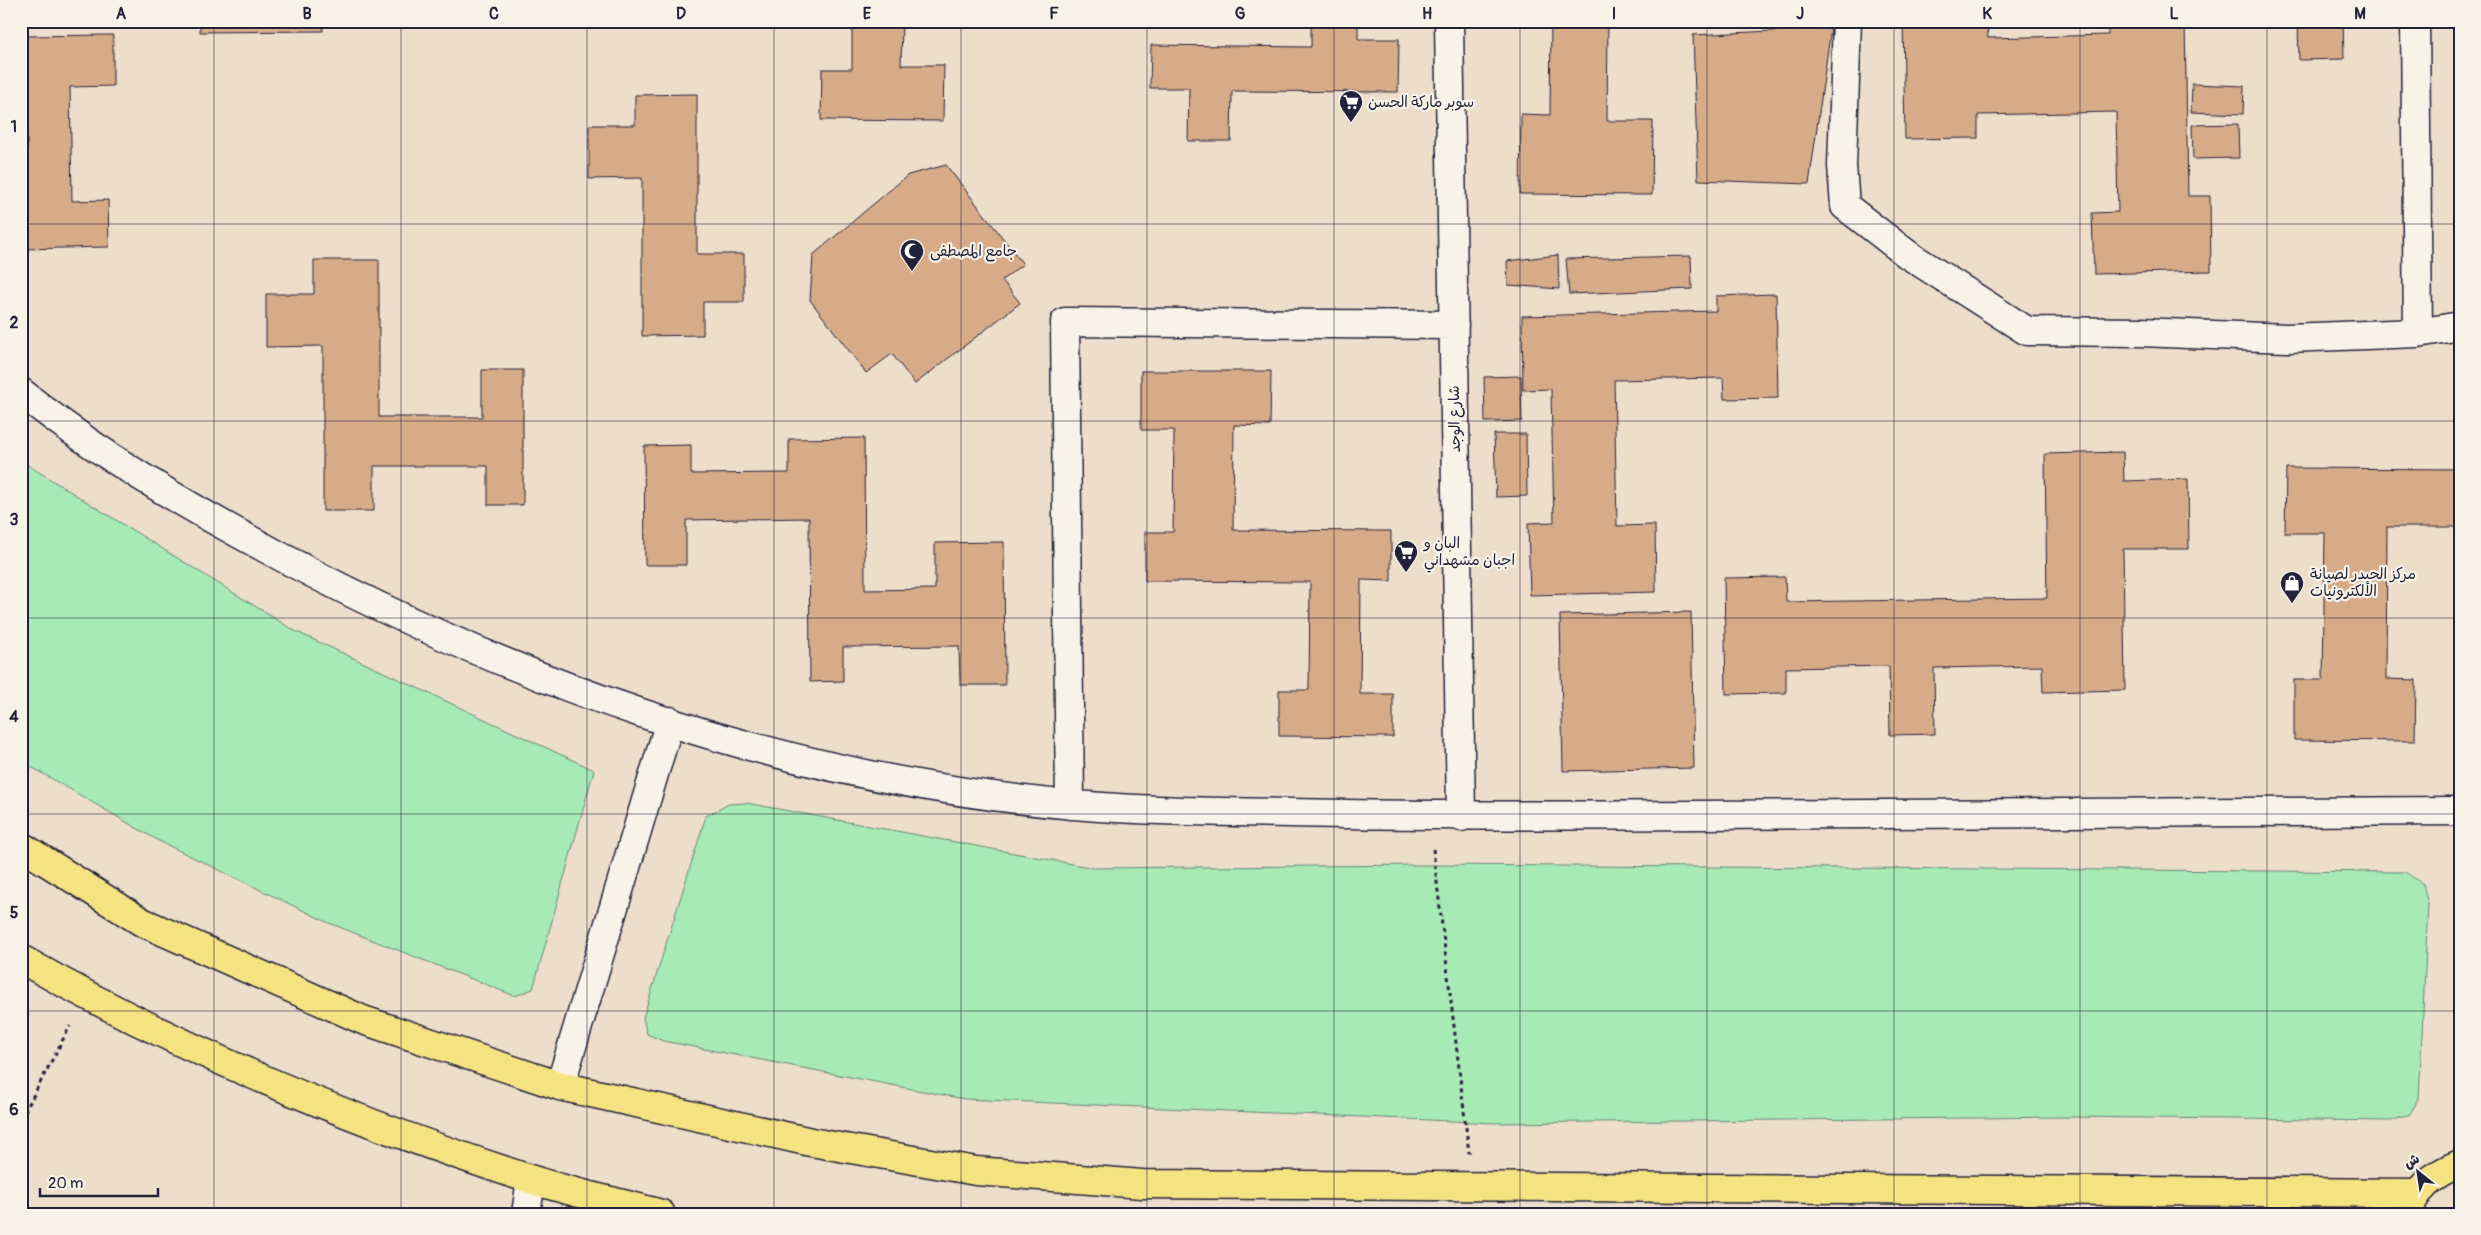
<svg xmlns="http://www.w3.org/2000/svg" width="2481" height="1235" font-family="Pangolin,'Playpen Sans Arabic',sans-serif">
	<rect width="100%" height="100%" fill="#edddcb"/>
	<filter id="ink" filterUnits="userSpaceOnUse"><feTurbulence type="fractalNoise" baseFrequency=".02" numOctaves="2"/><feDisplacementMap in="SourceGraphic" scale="10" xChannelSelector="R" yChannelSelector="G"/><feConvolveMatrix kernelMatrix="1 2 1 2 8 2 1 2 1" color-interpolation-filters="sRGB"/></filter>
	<g filter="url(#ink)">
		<path fill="#a7eab5" stroke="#648678" d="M21 461 295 631 594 770 533 989 515 996 329 923 159 841 21 761Z
			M746 803 1094 868 1426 865 2405 872 2423 884 2428 904 2419 1099 2409 1115 2391 1121 2070 1117 1495 1123 964 1099 663 1041 647 1034 643 1018 706 816 729 804Z"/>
		<path fill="#d7ab88" stroke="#22223b" d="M200 21H323V31L200 32Z
			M852 21H902L901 65H944L943 121 821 120 822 69H852Z
			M1311 21H1358V39H1399L1398 92 1232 91 1231 141H1188L1189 88H1150L1151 45 1311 47Z
			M1551 21H1608L1607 121H1653L1652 195 1520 194 1521 114 1550 115Z
			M1903 21H1987L1988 38 2108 35V21H2185L2188 196H2210L2211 271 2094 274 2092 213 2118 212 2116 112 1978 115V138L1905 139Z
			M2298 21H2343L2344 59 2299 60Z
			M1831 28 1809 184 1698 180 1693 35Z
			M113 35V86L70 87 72 201 108 200 109 247 21 249V196H28L26 86H21V36Z
			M2192 84 2244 86 2243 114 2191 112Z
			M697 94V254H744V302H703V335L642 336V178L589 179V125H635V95Z
			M2238 124 2239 158 2193 159 2192 125Z
			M946 165 1023 264 1002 280 1020 303 915 384 892 354 866 373 810 300 813 255 908 175Z
			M1558 255 1559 289 1508 285 1507 261Z
			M1691 256 1692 289 1569 294 1566 259Z
			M314 260H379V417H482V370H523V505H488V466H374V511H323V346L266 347V294H314Z
			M1776 294 1778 398 1724 399 1723 378 1614 380 1617 526 1655 525 1656 592 1530 595 1528 523 1554 522 1551 389 1523 390 1522 316 1716 311V296Z
			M1141 371H1271L1270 426 1234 425 1233 530 1391 531V581L1361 580 1360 694H1393V737L1279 736V690H1309L1310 582 1145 581V532H1173L1174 430H1141Z
			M1521 376 1522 421 1485 422 1484 377Z
			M1494 434H1526L1527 496 1496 497Z
			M864 438 865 590 935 589V543L1004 542 1005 685H960L959 646 843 647V681L810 682 809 518 686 520V565H645L644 446 691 445V474L789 473V439Z
			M2123 452 2124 481 2188 479 2189 549H2123L2125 690 2043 692 2042 666 1934 668 1935 734 1890 735 1889 666 1786 668V693L1726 694 1724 578 1785 577 1786 602 2047 598 2045 454Z
			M2286 468 2460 469V527H2387L2386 679 2416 680 2415 741 2294 740V680H2323L2325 533H2285Z
			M1691 612 1694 768 1563 771 1560 615Z"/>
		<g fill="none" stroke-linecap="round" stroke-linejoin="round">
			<g stroke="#22223b" stroke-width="31">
				<path id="minor" d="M1449 21 1461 817
					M1847 21 1842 166 1845 206 1907 254 2027 331 2140 332 2287 338 2418 333 2460 326
					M2415 21 2418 333
					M21 392C90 448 168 495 245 537 499 678 783 780 1074 805 1146 811 1218 812 1290 813 1426 816 1561 816 1697 815 1951 814 2205 812 2460 811
					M1070 805 1065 322 1454 325
					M560 1086 670 721
					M526 1214 531 1180"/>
			</g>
			<g stroke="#22223b" stroke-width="31">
				<path id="major" d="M21 846 142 922 363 1020 560 1086 811 1142 976 1171 1142 1184 2418 1193
					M21 959C182 1051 354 1122 530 1179 573 1193 618 1202 661 1214
					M2408 1214C2414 1188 2437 1173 2460 1164"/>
			</g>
			<path stroke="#22223b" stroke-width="3" stroke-dasharray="4 4" stroke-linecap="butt" d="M1433 849 1469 1153
				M21 1119 70 1026"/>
			<use href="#minor" stroke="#f7f3e8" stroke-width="28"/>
			<use href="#major" stroke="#f5e382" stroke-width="28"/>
		</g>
	</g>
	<path fill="none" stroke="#22223b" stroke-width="1" stroke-opacity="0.55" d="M214 21V1214M401 21V1214M587 21V1214M774 21V1214M961 21V1214M1147 21V1214M1334 21V1214M1520 21V1214M1707 21V1214M1894 21V1214M2080 21V1214M2267 21V1214M21 224H2460M21 421H2460M21 618H2460M21 814H2460M21 1011H2460"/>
	<defs>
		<g id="supermarket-pin" transform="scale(1.25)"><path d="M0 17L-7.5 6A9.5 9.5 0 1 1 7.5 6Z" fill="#22223b" stroke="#f7f3e8"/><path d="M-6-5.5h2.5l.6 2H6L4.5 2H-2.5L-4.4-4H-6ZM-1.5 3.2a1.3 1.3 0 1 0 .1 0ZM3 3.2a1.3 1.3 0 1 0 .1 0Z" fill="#fff"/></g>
		<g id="mosque-pin" transform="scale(1.25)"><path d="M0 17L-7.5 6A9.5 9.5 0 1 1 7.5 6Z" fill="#22223b" stroke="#f7f3e8"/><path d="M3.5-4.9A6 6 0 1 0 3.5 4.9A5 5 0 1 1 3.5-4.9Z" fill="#fff"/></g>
		<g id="shop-pin" transform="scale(1.25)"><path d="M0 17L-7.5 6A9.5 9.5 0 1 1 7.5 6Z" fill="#22223b" stroke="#f7f3e8"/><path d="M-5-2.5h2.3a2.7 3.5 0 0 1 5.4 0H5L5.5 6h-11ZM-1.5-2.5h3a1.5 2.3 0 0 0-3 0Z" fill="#fff"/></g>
	</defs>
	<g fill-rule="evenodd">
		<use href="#supermarket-pin" x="1351" y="102"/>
		<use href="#mosque-pin" x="912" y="251"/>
		<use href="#supermarket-pin" x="1406" y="552"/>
		<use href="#shop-pin" x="2292" y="583"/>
	</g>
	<g text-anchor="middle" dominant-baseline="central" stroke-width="4.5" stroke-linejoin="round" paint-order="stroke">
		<g font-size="15" fill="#22223b" stroke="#f7f3e8" text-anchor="start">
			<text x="1368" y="102">سوبر ماركة الحسن</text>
			<text x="930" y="251">جامع المصطفى</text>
			<text x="1424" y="543">البان و<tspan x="1424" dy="17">اجبان مشهداني</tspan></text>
			<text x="2310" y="574">مركز الحيدر لصيانة<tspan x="2310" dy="17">الألكترونيات</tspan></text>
		</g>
		<g font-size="15" fill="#22223b" stroke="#f7f3e8">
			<text transform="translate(1455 419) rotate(-91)">شارع الوجد</text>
		</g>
	</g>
	<rect width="2481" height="1235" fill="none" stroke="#f7f3e8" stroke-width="55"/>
	<g transform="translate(2418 1172) rotate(330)" stroke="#f7f3e8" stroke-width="4" paint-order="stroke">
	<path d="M0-4L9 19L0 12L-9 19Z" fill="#22223b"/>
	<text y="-8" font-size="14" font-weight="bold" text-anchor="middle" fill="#22223b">ش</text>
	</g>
	<path d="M40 1188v8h118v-8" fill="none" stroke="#22223b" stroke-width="2.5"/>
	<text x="48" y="1188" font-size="15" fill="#22223b" stroke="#f7f3e8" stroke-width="4" paint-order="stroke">20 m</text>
	<rect x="28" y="28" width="2426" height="1180" fill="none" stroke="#22223b" stroke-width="2"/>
	<g font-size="16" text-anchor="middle" font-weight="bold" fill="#22223b">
		<text x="121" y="19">A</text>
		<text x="307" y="19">B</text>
		<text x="494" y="19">C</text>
		<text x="681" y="19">D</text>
		<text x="867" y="19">E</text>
		<text x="1054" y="19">F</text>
		<text x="1240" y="19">G</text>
		<text x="1427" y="19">H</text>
		<text x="1614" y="19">I</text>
		<text x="1800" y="19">J</text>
		<text x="1987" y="19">K</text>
		<text x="2174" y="19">L</text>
		<text x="2360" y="19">M</text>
		<text x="14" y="132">1</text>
		<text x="14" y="328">2</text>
		<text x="14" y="525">3</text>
		<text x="14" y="722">4</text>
		<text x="14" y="918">5</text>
		<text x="14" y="1115">6</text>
	</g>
</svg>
